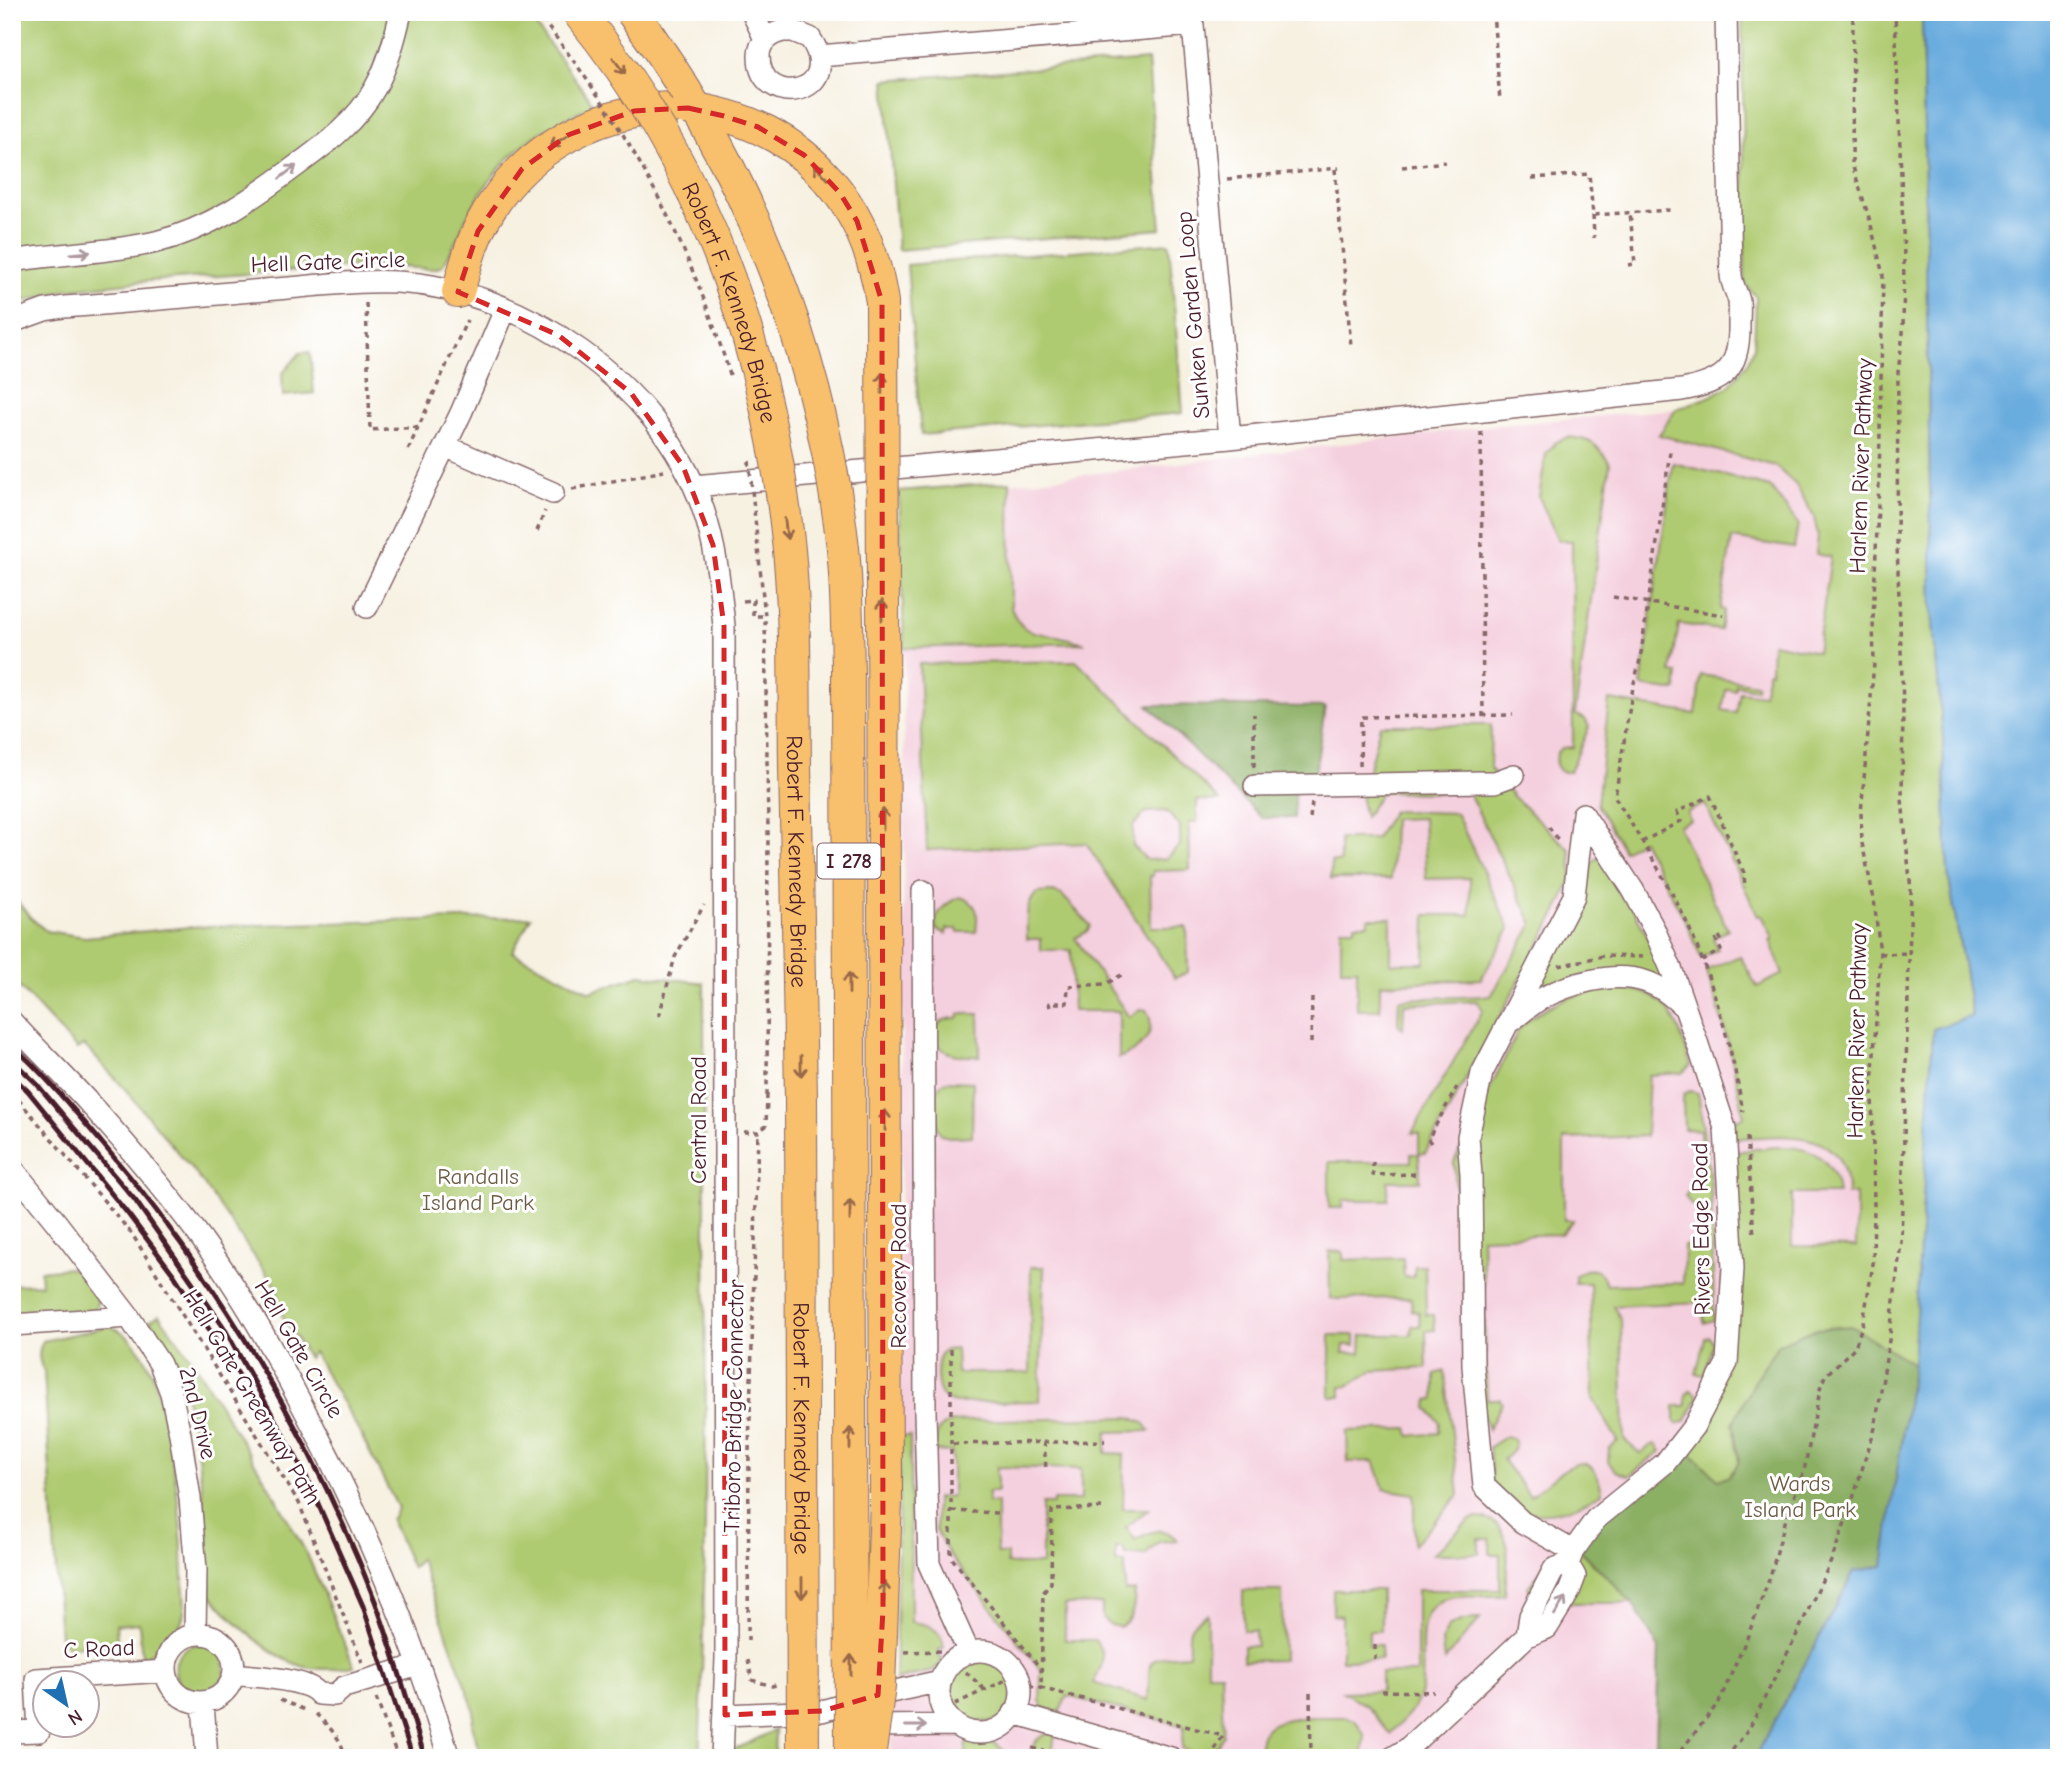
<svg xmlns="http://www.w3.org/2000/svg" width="2071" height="1770" font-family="'Comic Neue',sans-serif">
	<rect width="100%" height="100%" fill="#fff"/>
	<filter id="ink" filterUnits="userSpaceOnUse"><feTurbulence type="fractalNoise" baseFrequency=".0143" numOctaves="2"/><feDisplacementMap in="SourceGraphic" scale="14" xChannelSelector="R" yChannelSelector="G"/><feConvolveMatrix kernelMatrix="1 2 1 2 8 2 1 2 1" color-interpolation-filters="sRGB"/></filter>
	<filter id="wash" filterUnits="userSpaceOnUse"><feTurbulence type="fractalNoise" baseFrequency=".00686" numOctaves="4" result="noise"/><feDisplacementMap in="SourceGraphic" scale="28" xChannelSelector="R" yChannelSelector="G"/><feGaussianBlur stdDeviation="1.57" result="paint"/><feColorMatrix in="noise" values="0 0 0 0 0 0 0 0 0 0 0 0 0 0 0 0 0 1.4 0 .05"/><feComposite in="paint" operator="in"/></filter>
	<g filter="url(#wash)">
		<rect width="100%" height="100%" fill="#f7f1e2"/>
		<path fill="#f4cfdd" d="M1759 398 1846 496 1856 1247 1659 1648 1656 1748 1647 1758H891L896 1652 904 867V648L899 491 1031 481 1490 426 1676 409Z"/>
		<path fill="#afcb71" stroke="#7c754e" stroke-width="2" fill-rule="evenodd" d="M12 12H526L594 105C533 132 501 155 469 213 459 231 454 251 441 267L431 269 371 265 136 282 64 290 12 305Z
			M1742 12H1922L1932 612 1943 737 1948 873 1972 1016 1919 1303 1913 1364 1854 1572 1755 1758H1647L1656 1748 1659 1648 1686 1449C1701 1433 1712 1420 1718 1399L1728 1154C1770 1145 1833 1134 1838 1194H1792V1246L1856 1247V1194H1847C1848 1121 1775 1137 1726 1139L1724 1124 1744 1117C1735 1066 1723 1019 1706 970L1740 956 1757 987 1783 974 1770 940 1773 938 1762 915 1758 916 1705 804 1687 812 1690 820 1678 826 1728 930 1713 938 1718 949 1701 958 1686 922 1642 840 1624 851 1597 804 1609 700 1696 714 1701 675 1757 684 1756 689 1736 685 1735 690 1726 689 1722 710 1736 713 1740 692 1763 695 1768 671H1771L1772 643 1817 652 1831 557 1816 554 1818 536 1814 517 1796 485 1775 466 1659 435 1676 409 1711 396 1729 386 1748 362 1754 347 1756 297 1745 284Z
			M1148 60 1161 229 898 250 885 80Z
			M1169 243 1183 413 921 435 907 265Z
			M310 352 314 393 283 396 282 374 300 353Z
			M1568 437C1593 439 1596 444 1610 463L1575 714 1585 719 1589 727 1570 772H1561L1556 765 1557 752 1562 748 1573 747 1572 541 1558 540 1539 497 1546 454 1556 442Z
			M1673 463 1770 487 1798 524 1794 548 1732 538 1720 609 1724 610 1720 630 1679 624 1671 673 1678 674 1676 690 1669 691 1641 686Z
			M1010 482 1011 608C1022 634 1031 632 1057 636 1066 638 1076 641 1085 643L904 648 899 491Z
			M1077 661 1220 801 1197 800V822L1189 823 1190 870 1153 871V876H1150L1151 927H1187L1188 972 1175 978 1086 843 927 850 919 664ZM1166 811 1180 826V845L1166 859 1147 860 1133 846V826L1146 812Z
			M1380 725H1491L1490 768 1513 796 1570 850 1572 876 1562 902 1431 1143 1425 1153 1419 1154 1420 1181H1388V1200H1343V1208H1329V1162H1411V1154H1419V1133H1412L1483 1010 1477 1001 1404 1004 1403 1028 1398 1024 1399 999 1491 996 1533 924 1469 793 1382 792 1365 817 1361 801Z
			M1393 811 1456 813 1510 929 1481 979 1380 984V1010H1357V969H1341V928H1355V924H1368V918H1391V963H1425L1426 915H1470V878L1426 879 1423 818 1393 819 1391 879H1331V862H1340V839H1375Z
			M1601 856 1609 862 1666 973 1662 979 1548 986 1541 978 1587 890 1591 863Z
			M1053 892 1062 895 1090 925 1088 931 1075 938 1129 1017 1141 1009 1146 1010C1160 1033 1139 1051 1119 1058V1011H1073L1071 950H1041V939H1027C1027 922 1024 905 1037 893Z
			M12 895 30 917 46 931 85 937 190 927 531 917 512 952 590 992 640 975 704 983C704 1241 710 1500 699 1758H481L472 1725 474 1710 420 1559 412 1568 391 1520 398 1508 359 1431 313 1352 308 1358 276 1305 278 1292 273 1283 200 1179 125 1089 84 1045 77 1049 12 979Z
			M960 897C980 903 978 915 976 932H958L957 929H947L946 934 936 929C933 913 947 902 960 897Z
			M1612 987C1671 991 1674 1015 1691 1065L1682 1073 1649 1075 1646 1136 1564 1139V1220H1573L1561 1234 1482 1237 1487 1399H1500L1502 1403 1488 1430 1471 1375 1454 1162 1519 1029C1548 1000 1574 995 1612 987Z
			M959 1014H979L980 1056C958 1057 935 1055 933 1030 941 1020 946 1018 958 1018Z
			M946 1081 973 1082 972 1136 949 1137 942 1135 937 1128 936 1093 939 1086Z
			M1690 1091 1698 1093 1711 1185 1714 1320 1704 1323 1702 1302 1613 1306 1621 1319 1624 1440 1641 1454 1651 1445 1656 1444 1661 1451 1629 1476 1616 1471 1608 1462 1609 1449 1618 1441 1593 1399 1590 1283H1575V1276C1588 1265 1603 1268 1606 1285L1683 1283 1684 1246 1704 1244V1205H1691L1685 1196 1692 1187 1702 1186 1700 1130 1684 1129 1683 1099 1684 1094Z
			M1329 1251 1343 1252V1260L1403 1258 1404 1277H1414L1415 1266H1425L1426 1315H1434L1435 1330 1426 1331 1427 1368 1372 1371 1348 1386 1341 1387V1397H1330V1335H1355V1345H1344L1343 1353H1361L1362 1335H1411L1412 1326H1420L1419 1312 1412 1311 1411 1298 1330 1299Z
			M1031 1267H1044L1040 1401 956 1403C934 1400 935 1372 940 1354L946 1350 956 1349 957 1373H1030Z
			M69 1268C87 1272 106 1295 93 1312L12 1317V1285L41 1284 40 1271Z
			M159 1315 193 1361 272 1491 308 1556 354 1666C338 1669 321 1671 305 1667 272 1659 232 1621 211 1595L204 1501 197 1449 184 1389 176 1360 150 1321Z
			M110 1326C129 1332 144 1354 152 1373 158 1387 161 1404 164 1420 176 1471 182 1522 183 1575 183 1587 186 1601 184 1613 180 1634 160 1651 142 1658L139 1623 116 1625 117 1637 114 1644 68 1647 60 1637 59 1623 44 1371C38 1361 37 1352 43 1341Z
			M1709 1336 1713 1342 1705 1375 1696 1374 1705 1338Z
			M1445 1371 1459 1495 1414 1545V1494L1384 1489 1374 1461 1348 1462 1347 1431 1408 1429 1410 1436 1439 1433 1440 1422 1427 1408 1428 1400 1435 1399V1374Z
			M1691 1390 1697 1395V1400L1685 1422 1677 1424 1675 1422V1406H1686V1395Z
			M1130 1417 1144 1423 1150 1431 1107 1432 1106 1453 1124 1454 1123 1509H1149L1126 1527 1135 1540C1150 1531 1164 1525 1177 1540L1159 1542 1145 1555H1125L1124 1548H1116V1563H1125V1591H1135C1134 1607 1134 1618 1120 1627L1110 1625 1102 1617V1604L1065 1605V1640H1095C1108 1657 1102 1667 1093 1683L1148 1700C1151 1657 1141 1658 1189 1655 1189 1632 1185 1625 1207 1614V1673H1221L1223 1736 1210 1758H1204L1182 1748 1184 1726 1067 1696 1059 1713 1045 1710 1040 1701 1041 1670 951 1557 942 1542 936 1530V1498L952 1496V1452L934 1451C936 1427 939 1423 964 1421ZM997 1467 1081 1469V1500H1053V1504H1042V1564H1007V1554H997V1503H988V1492H997Z
			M910 1436 911 1622C927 1624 942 1628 944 1648L939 1649V1657L943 1658 939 1666 928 1672 895 1680 900 1437Z
			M1506 1436 1514 1439C1518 1449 1510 1453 1503 1460L1530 1496C1558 1476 1592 1435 1602 1493 1574 1510 1541 1521 1509 1507 1503 1505 1498 1497 1493 1492L1489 1447Z
			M1478 1518C1518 1521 1506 1565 1505 1595 1488 1598 1468 1593 1451 1597 1407 1609 1428 1658 1421 1691 1418 1708 1401 1721 1390 1734L1366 1705 1343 1692 1381 1691V1673H1417V1590H1500V1554H1490V1539H1479V1554H1433L1470 1520Z
			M1568 1537 1632 1603H1567L1563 1594 1531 1592 1528 1587Z
			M1333 1590H1381V1631H1369V1645H1381V1659L1342 1660V1616L1333 1615Z
			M1243 1591H1282L1283 1660 1243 1661V1646H1256L1255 1631H1243Z
			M1480 1619 1444 1661 1442 1641 1448 1627 1463 1620Z
			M175 1669a25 25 0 1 1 50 0a25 25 0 1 1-50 0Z
			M985 1659C990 1660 996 1661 1000 1664 1016 1674 1018 1704 1004 1716 997 1722 987 1722 978 1722 971 1723 964 1725 957 1720 925 1697 959 1665 985 1659Z
			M1345 1717 1355 1720 1365 1736 1362 1758H1265C1242 1709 1319 1718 1345 1717Z
			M775 1730 774 1758H717Z
			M1049 1733 1055 1734 1052 1754 1066 1758H1030C1033 1744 1035 1738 1049 1733Z
			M970 1740C988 1739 999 1741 1008 1758H966V1744Z"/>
		<path fill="#8baf63" stroke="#6a6747" stroke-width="2" d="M1148 705 1325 707 1314 781 1295 782 1294 818H1262Z
			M1851 1326 1913 1364 1883 1566 1854 1572 1755 1758H1647L1656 1748 1659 1648 1632 1603 1568 1537 1686 1449 1718 1479 1729 1477 1739 1462 1733 1423 1755 1379 1779 1344 1815 1329Z"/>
		<path fill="#69acde" stroke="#5a6684" stroke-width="2" d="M1922 12H2059V1758H1755L1854 1572 1883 1566 1913 1364 1933 1029 1972 1016 1948 873 1943 737 1932 612Z"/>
	</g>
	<g filter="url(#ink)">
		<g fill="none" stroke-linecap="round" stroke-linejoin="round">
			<g stroke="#87686b" stroke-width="24">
				<path id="minor" d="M752 12 765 39
					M783 31H793L810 38C848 94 759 112 759 56 759 41 770 34 783 31Z
					M819 56 1193 25 1230 438
					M12 261C60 253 109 253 156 242 209 229 252 199 296 166 325 145 357 121 375 88 388 65 395 38 401 12
					M12 322 45 310 64 307C135 302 205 295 276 289 316 286 357 280 397 282 524 289 659 384 702 506 716 545 720 585 724 626L726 1658 722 1758
					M445 446 553 493
					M694 486 1230 438 1682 390C1725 382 1740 369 1739 324 1739 317 1740 308 1739 301 1737 292 1732 286 1731 275L1726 12
					M367 607 461 413 505 310
					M1255 786 1483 782H1495L1514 775
					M923 891 925 1412 929 1564 969 1653
					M12 1022C37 1050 64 1075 89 1103 128 1146 166 1191 201 1238 246 1299 282 1366 317 1434 371 1538 416 1645 449 1758
					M1508 1023 1482 1073 1468 1137 1471 1175 1473 1366 1484 1486 1522 1522 1573 1551
					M12 1168 56 1222 129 1317 160 1364 171 1393 180 1434 190 1498 196 1570 195 1634
					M12 1325 129 1317
					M1568 1564 1573 1551 1596 1519 1665 1463 1694 1426 1727 1363 1733 1268 1725 1128 1698 1045 1672 971 1654 929 1633 890 1583 814 1574 896 1508 1023C1518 1016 1528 1007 1539 1000 1567 984 1612 971 1644 981 1661 986 1673 997 1685 1008
					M166 1668a34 34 0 1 1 68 0a34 34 0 1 1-68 0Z
					M1527 1636 1530 1616 1554 1569 1568 1564
					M939 1692a41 41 0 1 1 82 0a41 41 0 1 1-82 0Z
					M234 1674C255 1677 307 1678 319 1694L335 1695 344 1687 419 1665
					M203 1703 207 1758
					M1014 1713 1171 1758
					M725 1715 822 1711 877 1695 941 1681
					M861 1722 876 1726 956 1725
					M12 1732 39 1731 36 1679 166 1671
					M1392 1758 1407 1749 1527 1636 1547 1628 1569 1592 1575 1576 1568 1564"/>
			</g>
			<g stroke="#87686b" stroke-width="34">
				<path id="highway" d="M458 292C464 271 469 250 478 231 514 156 588 111 670 108"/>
			</g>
			<path stroke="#87686b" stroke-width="3.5" stroke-dasharray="5 5" stroke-linecap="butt" d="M1493 12 1500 101
				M1402 167 1445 162
				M1335 169 1351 346
				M1532 178 1589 174 1593 215 1670 210
				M1227 179 1339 168
				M1593 215 1594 238
				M1182 238 1194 237
				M1628 265 1635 264 1630 213
				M366 303 370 430 419 427
				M1481 432 1483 717
				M408 450 467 320
				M1670 452 1640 660 1633 687 1615 797C1640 838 1666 879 1687 923 1714 984 1732 1047 1743 1112
				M572 489 664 471
				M537 531 545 511
				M1613 597 1723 615
				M743 601 753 600V616H765
				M1360 766 1361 717 1513 715
				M1254 767V714
				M1310 818 1312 803
				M1549 827 1559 841
				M1642 842 1681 821 1677 812 1710 796 1744 873 1745 888
				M1880 954 1911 953
				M1702 961 1721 950 1715 938 1719 936 1724 945
				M1559 966 1603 956 1644 957
				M1050 1007 1049 1003H1067L1068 986 1106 984 1125 973
				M659 1016 675 957 704 905
				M1311 1043 1312 998
				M12 1092 132 1234 299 1503 362 1662
				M744 1132H758L766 1126 767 1095
				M1747 1137 1754 1236
				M1431 1143 1428 1139 1457 1087
				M1373 1162V1175L1420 1174
				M951 1349V1557L1041 1669
				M1044 1442 1046 1469
				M953 1444 1105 1441
				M1102 1508 1052 1510 1051 1583 1043 1593 1041 1688 1223 1736 1210 1758
				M952 1511 997 1513
				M748 1641 749 1452 758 1132
				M1375 1645V1659
				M905 1652 943 1651 948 1655
				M748 1660 752 1680 772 1686 779 1684
				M966 1672 985 1690
				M1382 1691 1434 1692
				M1310 1693 1311 1758
				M376 1698 398 1758
				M280 1700 305 1710
				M955 1704 1004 1681 1041 1688
				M316 1714C327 1725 345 1741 344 1758
				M1032 1748 1068 1758
				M1675 1758 1719 1702 1747 1638 1770 1577 1787 1515 1804 1471 1821 1385 1825 1376 1855 1347 1863 1323 1873 1264 1874 1206 1872 1087 1880 954 1874 899 1862 843 1861 813 1874 663 1873 619 1879 483 1883 275 1870 221 1852 164 1853 12
				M1726 1758 1749 1729 1798 1632 1832 1559 1850 1508 1875 1428 1890 1334 1901 1242 1911 891 1902 799 1903 704 1897 545 1898 372 1903 333 1904 257 1895 12"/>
			<use href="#minor" stroke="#fff" stroke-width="21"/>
			<use href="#highway" stroke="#f8bf6c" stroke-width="32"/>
			<path stroke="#4a1f2b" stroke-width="5" d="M12 1045C45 1075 73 1109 102 1143 217 1278 311 1435 375 1601 394 1652 409 1706 425 1758
				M12 1060 36 1083 135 1200 223 1326 305 1474 363 1606 413 1758
				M12 1076 28 1091 128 1214 174 1275 242 1380"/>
			<g stroke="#87686b" stroke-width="34" stroke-linecap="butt">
				<g id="highway-bridge">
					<path id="s1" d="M578 12C705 166 769 352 789 550 796 621 794 694 795 766 797 877 800 988 801 1099 801 1319 803 1538 803 1758"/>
					<path d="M632 12C748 168 821 354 843 548 847 588 847 629 848 669L851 1758"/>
					<path d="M686 108C795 121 866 195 882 302L886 1501 879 1687 869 1758"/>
				</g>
			</g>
			<path stroke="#87686b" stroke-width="3.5" stroke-dasharray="5 5" stroke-linecap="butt" d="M536 12C628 126 687 236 730 375
				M749 461 765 616 768 830 767 1095"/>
			<use href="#highway-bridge" stroke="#f8bf6c" stroke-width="32"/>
		</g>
		<defs><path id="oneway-shaft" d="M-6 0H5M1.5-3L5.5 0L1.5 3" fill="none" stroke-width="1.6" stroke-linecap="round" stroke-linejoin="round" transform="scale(1.75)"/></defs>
		<g stroke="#986748">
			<use href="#oneway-shaft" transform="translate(619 66) rotate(54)"/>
			<use href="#oneway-shaft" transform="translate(559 141) rotate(148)"/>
			<use href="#oneway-shaft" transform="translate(821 172) rotate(-135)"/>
			<use href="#oneway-shaft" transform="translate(882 383) rotate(-89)"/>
			<use href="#oneway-shaft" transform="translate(786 529) rotate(83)"/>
			<use href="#oneway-shaft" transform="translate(882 610) rotate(-90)"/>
			<use href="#oneway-shaft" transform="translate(883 819) rotate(-90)"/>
			<use href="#oneway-shaft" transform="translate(849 983) rotate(-90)"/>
			<use href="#oneway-shaft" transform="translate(801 1066) rotate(90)"/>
			<use href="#oneway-shaft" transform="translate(885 1120) rotate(-90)"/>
			<use href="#oneway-shaft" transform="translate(850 1210) rotate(-90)"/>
			<use href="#oneway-shaft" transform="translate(850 1438) rotate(-90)"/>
			<use href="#oneway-shaft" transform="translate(802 1588) rotate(90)"/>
			<use href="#oneway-shaft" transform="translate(884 1592) rotate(-88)"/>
			<use href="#oneway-shaft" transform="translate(851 1665) rotate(-90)"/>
		</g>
		<g stroke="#ae9aa0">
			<use href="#oneway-shaft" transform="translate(288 172) rotate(-37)"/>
			<use href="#oneway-shaft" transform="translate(80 253) rotate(-5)"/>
			<use href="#oneway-shaft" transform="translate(1560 1606) rotate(-58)"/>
			<use href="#oneway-shaft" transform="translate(916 1726)"/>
		</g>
	</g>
	<path fill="none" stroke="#d62828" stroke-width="5" stroke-dasharray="14 9" stroke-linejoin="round" d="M688 108 724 116 758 127 804 155 840 193 857 221 882 302 883 1610 878 1695 822 1711 725 1715 724 626 713 545 683 466 631 393 558 335 458 292 478 231 522 169 568 135 634 111Z"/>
	<g text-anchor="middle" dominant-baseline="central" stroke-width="6" stroke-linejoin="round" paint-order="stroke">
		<rect fill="#fff" stroke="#80626b" stroke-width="2" x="817.5" y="843.5" width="63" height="35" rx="5"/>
		<g font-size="21" font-weight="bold" fill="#4a1f2b">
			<text x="849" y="861">I 278</text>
		</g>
		<g font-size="23" fill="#4a1f2b" stroke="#fff">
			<text transform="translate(328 262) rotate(-2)">Hell Gate Circle</text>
			<text stroke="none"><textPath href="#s1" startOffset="331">Robert F. Kennedy Bridge</textPath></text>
			<text transform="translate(1193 315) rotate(-95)">Sunken Garden Loop</text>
			<text transform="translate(1861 466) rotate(-88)">Harlem River Pathway</text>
			<text stroke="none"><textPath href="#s1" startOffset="898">Robert F. Kennedy Bridge</textPath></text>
			<text transform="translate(1857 1031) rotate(-89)">Harlem River Pathway</text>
			<text transform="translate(698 1120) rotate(-90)">Central Road</text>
			<text transform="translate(1701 1229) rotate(-91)">Rivers Edge Road</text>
			<text transform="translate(898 1276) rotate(-90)">Recovery Road</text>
			<text transform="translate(299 1349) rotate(60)">Hell Gate Circle</text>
			<text transform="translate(252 1397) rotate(59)">Hell Gate Greenway Path</text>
			<text transform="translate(734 1406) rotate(-89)">Triboro Bridge Connector</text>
			<text transform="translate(198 1413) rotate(76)">2nd Drive</text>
			<text stroke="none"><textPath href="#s1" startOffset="1465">Robert F. Kennedy Bridge</textPath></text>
			<text transform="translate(99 1649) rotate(-3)">C Road</text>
		</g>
		<g font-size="23" fill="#6d5b44" stroke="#fff">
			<text x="478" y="1176">Randalls<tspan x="478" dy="26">Island Park</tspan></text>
			<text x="1800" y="1483">Wards<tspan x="1800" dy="26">Island Park</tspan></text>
		</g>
	</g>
	<rect width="2071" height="1770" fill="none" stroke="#fff" stroke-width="42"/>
	<g transform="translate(66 1704) rotate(146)"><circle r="33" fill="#ffffff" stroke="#b7a5aa" stroke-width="2"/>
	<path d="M0-5L12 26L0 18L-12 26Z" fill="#1f6fb2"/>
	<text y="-10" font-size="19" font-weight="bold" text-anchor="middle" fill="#4a1f2b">N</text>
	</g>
</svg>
